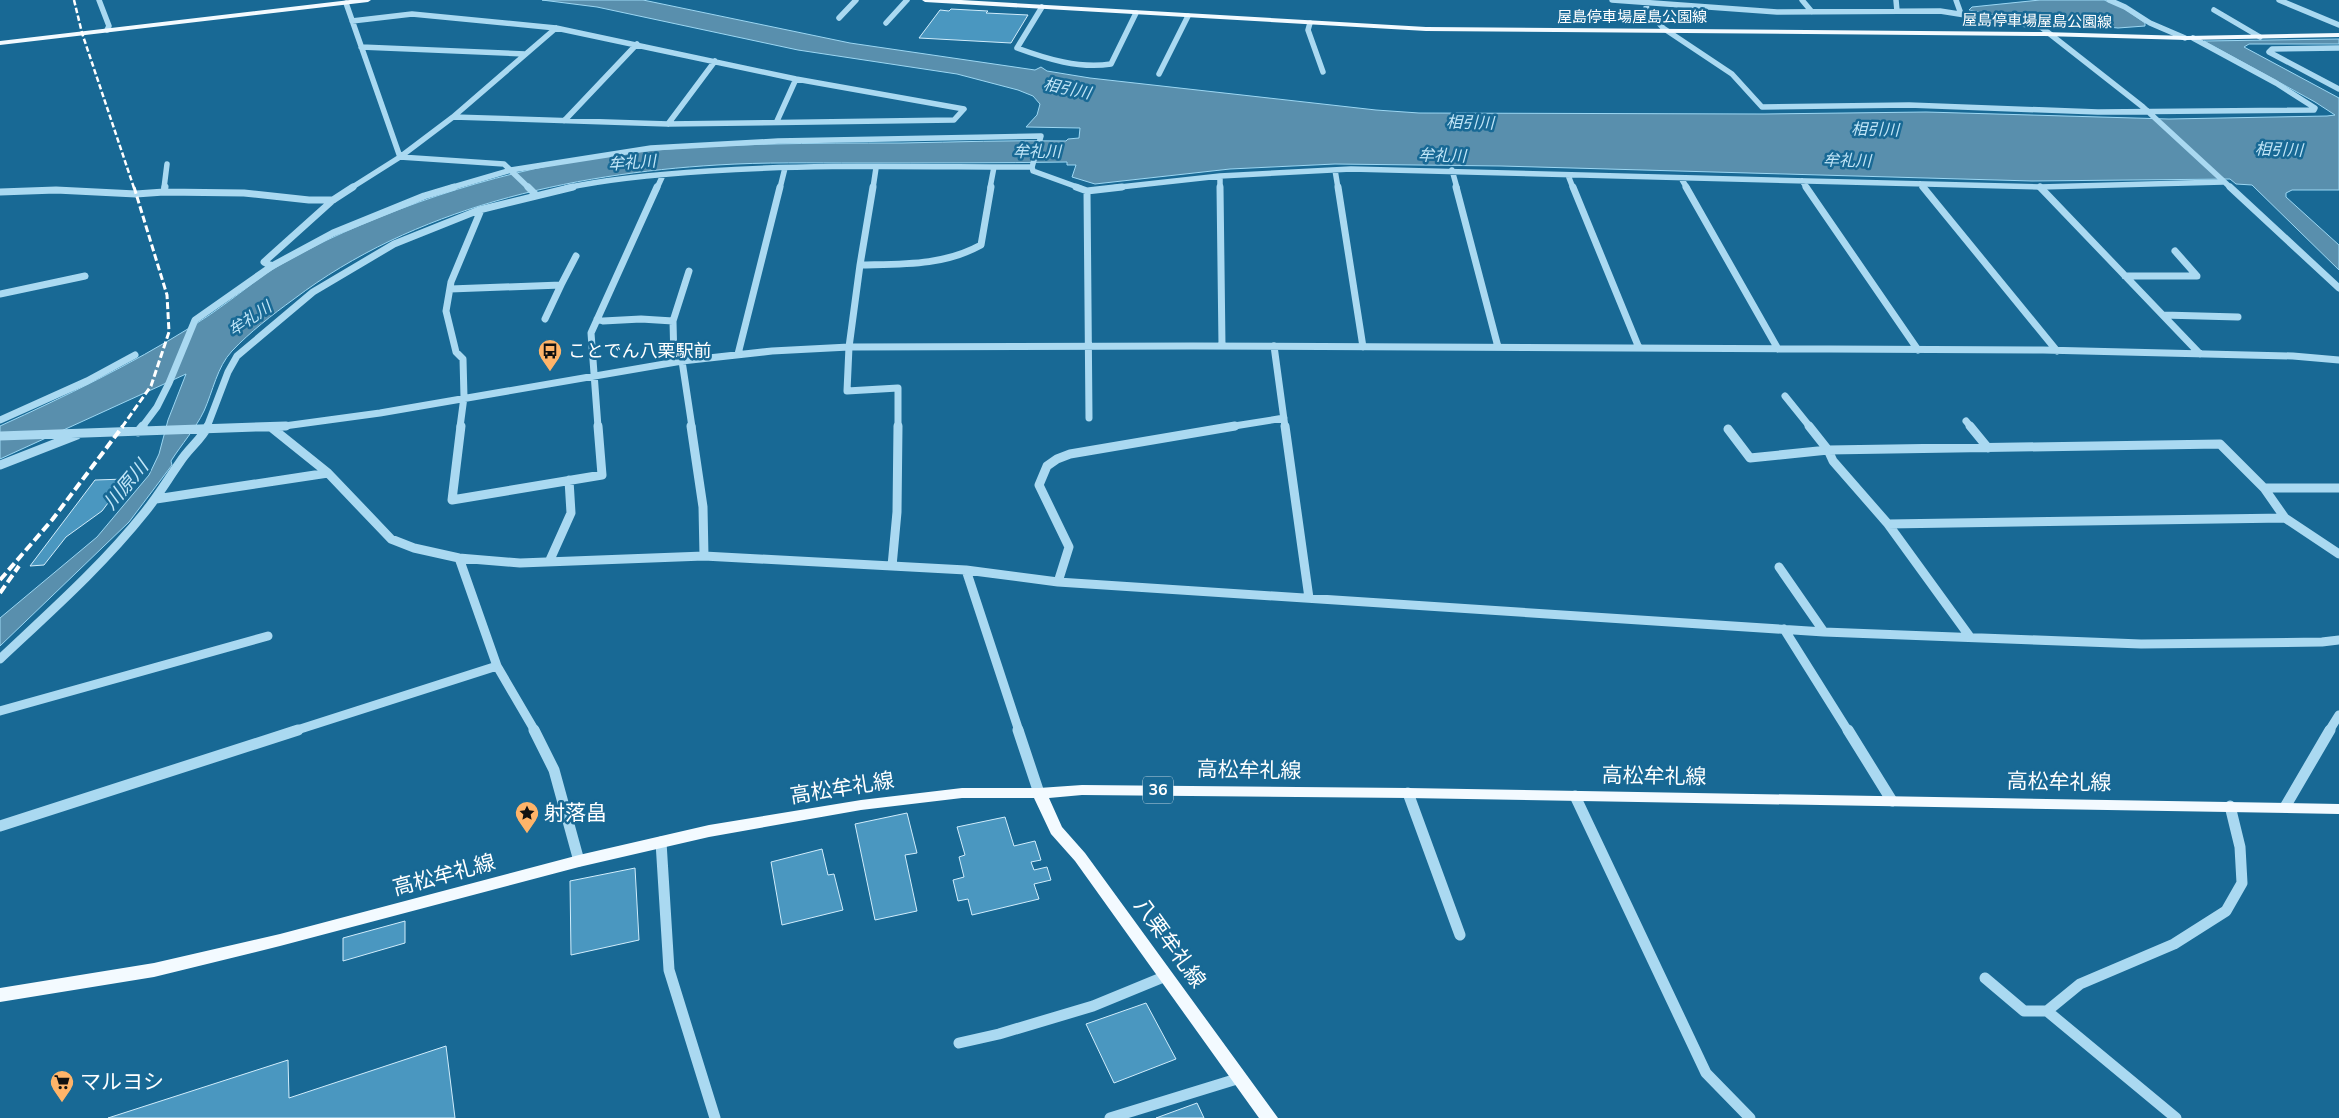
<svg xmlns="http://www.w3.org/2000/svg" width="2339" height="1118" font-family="'Nunito Sans','Noto Sans JP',sans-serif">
	<rect width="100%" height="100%" fill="#186995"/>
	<path fill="#598fad" stroke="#9cd7f3" d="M542 0H643L850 43 1035 70 1041 67 1047 71 1090 78 1376 110 1419 113 1764 114 1926 112 2169 119 2327 116 2335 115 2315 102 2204 41 2339 39V44H2249L2244 47 2339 98V190H2292L2286 193V197L2339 245V270L2252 185 2236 184 2230 179 2032 181 1501 166 1335 164 1230 169 1095 184 1072 177 1076 165H1067V162C998 163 928 163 859 163 812 163 765 162 717 165 569 174 414 208 294 299 272 315 250 332 232 351 217 367 213 391 204 411 196 428 181 445 171 461L172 465 129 522 0 646V618L97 537 149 475 159 454 168 420 186 374 0 459V426C66 396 130 365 191 327 217 311 241 292 265 274 284 262 305 251 325 241 422 195 527 164 635 152 723 143 813 143 902 143 956 142 1011 140 1066 141L1068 139 1079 138 1080 128 1026 127 1037 115 1040 104 1033 96 1018 90 957 74 798 50 597 7Z
		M2040 0H2104L2122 7 2145 23V26L2118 28 1999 16 1969 10 1972 7Z"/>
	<path fill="#4a97c0" stroke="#d1edfc" d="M951 9 988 11 986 13 1028 15 1011 43 919 38 940 10 949 11Z
		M126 479 102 511 66 537 44 565 30 566 95 480Z
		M907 813 917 853 905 855 917 911 875 920 855 824Z
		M1005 817 1014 846 1035 841 1041 860 1031 862 1034 870 1047 867 1051 880 1034 884 1039 899 972 915 968 899 958 901 953 880 964 877 959 857 965 855 957 827Z
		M822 849 828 875 834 874 843 910 782 925 771 862Z
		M635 868 639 940 571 955 570 881Z
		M405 921V943L343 961V938Z
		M1146 1003 1176 1059 1114 1083 1086 1024Z
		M446 1046 455 1118H108L288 1060 289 1098Z
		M1197 1103 1204 1118H1156Z"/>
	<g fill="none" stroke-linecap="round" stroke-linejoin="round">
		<path stroke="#aad9f1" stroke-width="5.5" d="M99 0 109 26 107 30
			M1612 0 1777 12 1940 11 2041 27 2143 107 2231 188
			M1802 0 1812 12
			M1896 0 1897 11
			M1956 0 1961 14
			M2109 0 2125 7 2150 23 2185 38
			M2279 0 2339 25
			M346 3 400 157 504 164 529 188
			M1647 4 1646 8 1663 28 1732 74 1762 107 1909 105 2098 112 2314 110 2315 108 2276 83 2193 38
			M1042 7 1017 48C1047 59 1079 69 1111 64L1136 13
			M2214 10 2260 37
			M839 18 856 0
			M886 23 907 0
			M1310 23 1308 30 1323 72
			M361 47 525 54
			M2339 48 2272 49 2269 52 2339 89
			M1159 74 1188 16
			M453 117 556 28
			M564 121 637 44
			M777 121 796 79
			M668 124 715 61
			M1335 170 1338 188
			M1452 170 1457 188
			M1568 175 1573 188
			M1220 176V188
			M1681 178 1687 188
			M1802 181 1807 188
			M1920 184 1924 188
			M164 188 167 164
			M351 188 400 157 453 117 668 124 954 120 964 109 796 79 556 28 412 14 352 21
			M450 188 511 170 651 148 778 141 1041 136 1032 167
			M566 188C612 178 661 174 709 171 816 164 924 167 1032 167L1033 171 1080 188
			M657 188 663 175
			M780 188 785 168
			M873 188 876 168
			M990 188 994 167
			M1111 188 1220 176 1351 169 2040 187 2223 182"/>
		<path stroke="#aad9f1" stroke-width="7" d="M165 187 164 192 244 193 309 200H333
			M528 187 536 195
			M1076 187 1087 191 1122 187
			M1220 187 1222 346
			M1338 187 1363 347
			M1456 187 1498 347
			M1573 187 1639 348
			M1686 187 1778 349
			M1806 187 1918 350
			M1923 187 2057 351
			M2040 187 2200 354
			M2230 187 2339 288
			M1087 191 1089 418
			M0 192 56 190 136 194 164 192
			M860 265 873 187
			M272 266 264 262 333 200 353 187
			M2125 276H2197L2175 251
			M450 289 561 285 576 256
			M0 294 85 276
			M2163 315 2238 317
			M545 319 561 285
			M597 319 603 321 641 319 673 321
			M1274 346 1285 427
			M738 354 780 187
			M682 361 692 427
			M674 362 673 321 689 271
			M1785 396 1810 427
			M0 420 87 381 135 355
			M1966 421 1971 427
			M142 427 157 407 169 383 195 320 272 266 333 233 424 196 454 187
			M207 427 228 372 237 356 313 292 394 244 479 210 573 187
			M277 427 380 413 682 361 772 351 849 347 1193 346 2043 350 2293 356 2339 360
			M460 427 464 397 463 359 456 352 446 311 451 282 481 210
			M598 427 591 333 657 187
			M898 427V388L847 391 849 347 860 265C902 264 943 266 981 245L991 187
			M1228 427 1284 418"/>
		<path stroke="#aad9f1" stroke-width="9" d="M461 426 452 500 602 475 598 426
			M691 426 703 507 704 556
			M1285 426 1309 598
			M1809 426 1828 450 1833 461 1888 524 1970 637
			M1970 426 1988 448
			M272 428 328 473 391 539 414 548 459 558 520 563 704 556 966 570 1058 582 1824 632 2141 644 2322 642 2339 640
			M1728 429 1750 458 1828 450 2220 444 2264 488H2339
			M138 432 143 426
			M0 436 286 426
			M0 465 77 435
			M2264 488 2285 518 2339 554
			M156 499 328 473
			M1888 524 2285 518
			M459 558 497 666 535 731
			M549 562 571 513 569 480
			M892 566 897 512 898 426
			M1779 567 1824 632
			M966 570 1019 731
			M1058 582 1069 547 1039 485 1047 466 1057 459 1070 454 1235 426
			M1784 629 1848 731
			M0 659C50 612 102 566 145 512 158 496 168 479 180 462 188 449 201 440 208 426
			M0 711 268 636
			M294 731 497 666
			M2329 731 2339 715"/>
		<path stroke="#aad9f1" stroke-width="11" d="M534 730 554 770 579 861
			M1018 730 1039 793
			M1848 730 1892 801
			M1408 793 1460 935
			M1575 796 1706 1073 1750 1118
			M2285 807 2330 730
			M0 826 298 730
			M661 842 669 970 715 1118
			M1985 978 2024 1011H2047L2080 984 2174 944 2226 911 2242 883 2240 847 2230 806
			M2047 1011 2176 1118
			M959 1043 999 1034 1093 1006 1166 976
			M1110 1118 1240 1078"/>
		<path fill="#f3faff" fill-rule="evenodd" d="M350 0H371L368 2 0 45V41Z
			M922 0H961L1426 27 2044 32 2187 36 2339 33V37L2187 40 2044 36 1426 31 925 2Z
			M1082 785 1408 788 2339 804V814L1408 798 1082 795 1049 798 1062 827 1085 853 1278 1118H1259L1075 861 1051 834 1034 798H962L861 810 709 837 579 867 280 946 154 977 0 1002V988L154 963 280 934 579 855 709 825 861 800 962 788H1039Z"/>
		<path stroke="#fff" stroke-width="2.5" stroke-dasharray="5.5 2.5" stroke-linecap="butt" d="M74 0 82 33 134 188"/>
		<path stroke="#fff" stroke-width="3" stroke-dasharray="7 3" stroke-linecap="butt" d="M122 427 151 386 169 332 167 295 134 187"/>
		<path stroke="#fff" stroke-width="4" stroke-dasharray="9 4" stroke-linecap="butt" d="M0 580 52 520 123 426
			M0 593 19 566"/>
	</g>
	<defs>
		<g id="bus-pin" transform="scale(1.25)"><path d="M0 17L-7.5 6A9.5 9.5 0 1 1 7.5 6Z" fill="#ffb469" stroke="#186995"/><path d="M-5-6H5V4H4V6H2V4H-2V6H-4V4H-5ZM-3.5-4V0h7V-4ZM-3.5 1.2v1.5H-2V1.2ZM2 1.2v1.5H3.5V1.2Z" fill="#111"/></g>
		<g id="sight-pin" transform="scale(1.25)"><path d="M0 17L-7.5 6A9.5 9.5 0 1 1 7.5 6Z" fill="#ffb469" stroke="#186995"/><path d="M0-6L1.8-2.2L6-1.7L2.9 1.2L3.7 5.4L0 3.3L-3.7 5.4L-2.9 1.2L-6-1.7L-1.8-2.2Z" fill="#111"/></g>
		<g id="supermarket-pin" transform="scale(1.25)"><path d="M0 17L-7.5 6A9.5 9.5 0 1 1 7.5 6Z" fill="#ffb469" stroke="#186995"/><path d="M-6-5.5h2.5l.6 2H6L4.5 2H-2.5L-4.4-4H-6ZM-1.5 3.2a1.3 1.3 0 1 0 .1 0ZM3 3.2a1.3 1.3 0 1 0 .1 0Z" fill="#111"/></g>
	</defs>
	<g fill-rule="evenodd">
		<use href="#bus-pin" x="550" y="351"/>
		<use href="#sight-pin" x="527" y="813"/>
		<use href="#supermarket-pin" x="62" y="1082"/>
	</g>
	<g text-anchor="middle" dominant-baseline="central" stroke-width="5" stroke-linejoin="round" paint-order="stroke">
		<g font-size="15" fill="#fff" stroke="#186995">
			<text x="1632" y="17">屋島停車場屋島公園線</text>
			<text transform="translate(2037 21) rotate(1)">屋島停車場屋島公園線</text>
		</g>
		<g font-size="16" font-style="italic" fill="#c1e6f8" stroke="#186995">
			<text transform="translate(1067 89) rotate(12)">相引川</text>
			<text transform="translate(1470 123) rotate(1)">相引川</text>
			<text transform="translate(1875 130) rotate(1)">相引川</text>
			<text transform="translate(2279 150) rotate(2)">相引川</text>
			<text x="1037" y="152">牟礼川</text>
			<text transform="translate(1442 156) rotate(1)">牟礼川</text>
			<text transform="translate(1847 161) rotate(1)">牟礼川</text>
			<text transform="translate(632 163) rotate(-4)">牟礼川</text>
			<text transform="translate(250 319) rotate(-34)">牟礼川</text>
		</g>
		<rect fill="#186995" stroke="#bad2df" stroke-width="1" x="1143" y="776.5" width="30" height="27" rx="4"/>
		<g font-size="16" font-weight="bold" fill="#fff">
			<text x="1158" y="790">36</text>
		</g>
		<g font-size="18" fill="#fff" stroke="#186995" text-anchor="start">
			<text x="568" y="351">ことでん八栗駅前</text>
		</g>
		<g font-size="19" font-style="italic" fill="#c1e6f8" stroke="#186995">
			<text transform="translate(126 485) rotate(-50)">川原川</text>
		</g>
		<g font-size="21" fill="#fff" stroke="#186995">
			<text transform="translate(1249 770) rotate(1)">高松牟礼線</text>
			<text transform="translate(1654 776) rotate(1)">高松牟礼線</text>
			<text transform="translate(2059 782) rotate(1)">高松牟礼線</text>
			<text transform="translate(842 788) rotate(-9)">高松牟礼線</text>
			<text transform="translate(444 875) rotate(-15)">高松牟礼線</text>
			<text transform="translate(1170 943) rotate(54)">八栗牟礼線</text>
		</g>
		<g font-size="21" fill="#fff" stroke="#186995" text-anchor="start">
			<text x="544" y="813">射落畠</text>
			<text x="80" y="1082">マルヨシ</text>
		</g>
	</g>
</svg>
